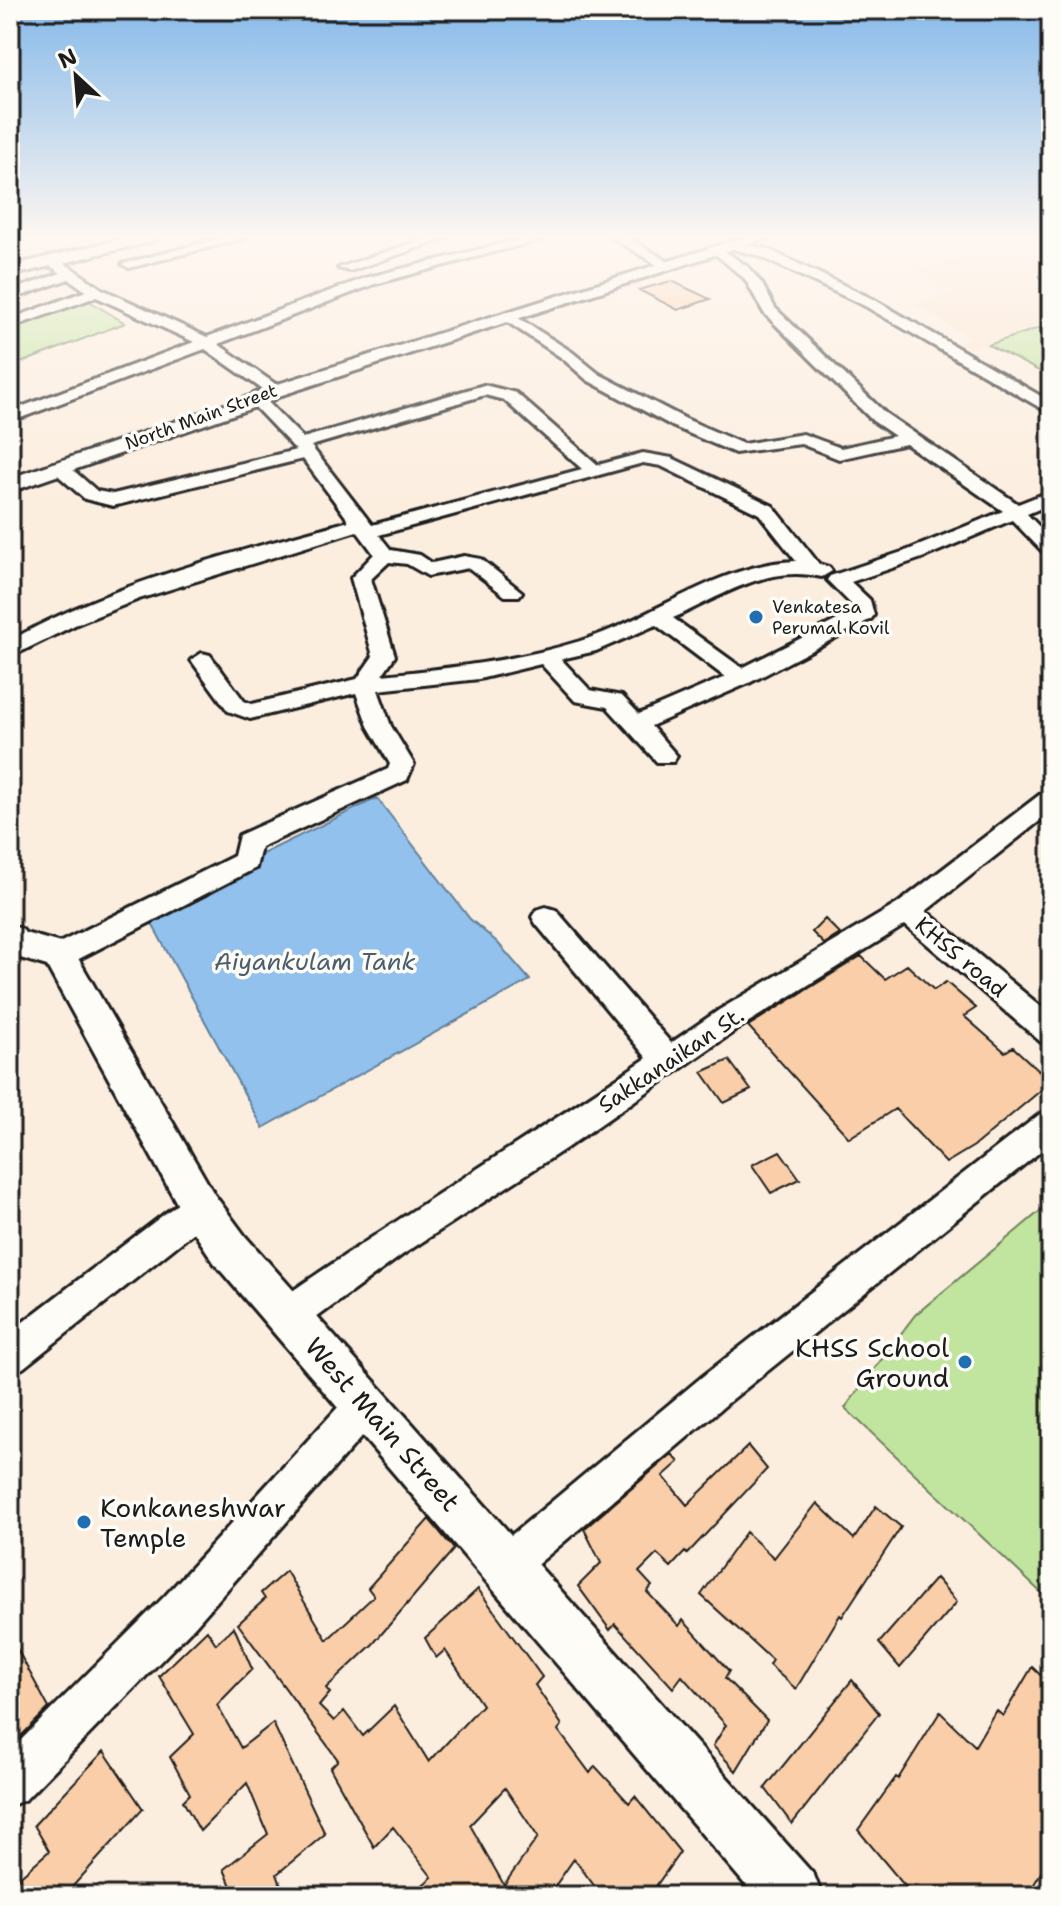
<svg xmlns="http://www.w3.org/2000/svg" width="1061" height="1906" font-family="'Shantell Sans',sans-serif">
	<rect width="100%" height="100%" fill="#fceedf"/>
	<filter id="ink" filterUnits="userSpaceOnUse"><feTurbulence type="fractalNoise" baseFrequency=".0125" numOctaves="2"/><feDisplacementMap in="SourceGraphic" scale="16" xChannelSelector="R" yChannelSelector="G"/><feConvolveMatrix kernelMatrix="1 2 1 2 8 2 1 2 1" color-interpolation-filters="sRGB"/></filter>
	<g filter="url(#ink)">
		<path fill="#fbe4ce" d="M1051 238V321L972 348 960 343 970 337 915 306 956 292 914 270Z"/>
		<path fill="#c1e49e" stroke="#6e805d" stroke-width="2" d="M86 299 125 323 10 367V327Z
			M1051 324V377L988 345Z
			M1051 1202V1602L845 1408 915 1315Z"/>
		<path fill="#91c1ec" stroke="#627f99" stroke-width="2" d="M377 798 470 919 497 942 530 980 263 1128 145 911Z"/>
		<path fill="#f9cea8" stroke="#1c1c1c" stroke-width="2" fill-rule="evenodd" d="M671 281 674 282 710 299 678 310 639 290Z
			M825 919 840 934 824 944 812 932Z
			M861 956 885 979 907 965 934 990 946 982 976 1008 964 1016 1005 1052 1013 1047 1051 1082 974 1146 946 1163 895 1109 849 1138 748 1026Z
			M729 1060 751 1090 724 1103 702 1072Z
			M780 1151 800 1179 771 1193 752 1165Z
			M748 1446 767 1469 687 1554 685 1552 671 1567 657 1554 639 1572 652 1586 647 1592 679 1626 683 1620 729 1671 725 1678 767 1720 736 1771 713 1746 726 1725 682 1676 673 1688 615 1624 610 1630 578 1586 601 1563 584 1529 672 1454 679 1462 663 1476 687 1505Z
			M817 1503 854 1539 876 1506 901 1527 842 1617 840 1615 796 1689 769 1665 772 1660 701 1595 746 1532 774 1558Z
			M429 1519 454 1549 373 1644 326 1688 330 1693 319 1706 334 1721 344 1711 363 1736 394 1706 429 1762 482 1705 445 1650 436 1658 425 1638 478 1589 542 1677 535 1685 562 1725 558 1730 590 1773 595 1766 629 1803 635 1796 680 1852 649 1896H602L574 1859 548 1896H410L432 1877 393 1827 374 1847 330 1768 338 1760 238 1624 265 1599 261 1593 286 1571 327 1640 374 1596 368 1588ZM505 1788 538 1837 504 1885 470 1825Z
			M936 1578 957 1602 900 1668 879 1643Z
			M234 1627 252 1669 217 1705 241 1748 273 1723 325 1834 277 1874 285 1896H235L224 1869 268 1834 247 1783 200 1831 183 1801 190 1794 170 1757 194 1734 159 1676 207 1630 216 1644Z
			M10 1636 49 1708 10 1747Z
			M1032 1667 1051 1685V1856L1027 1896H913L858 1830 896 1777 898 1779 940 1712 975 1746 996 1710 1003 1716Z
			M852 1680 879 1713 792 1824 765 1788Z
			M104 1751 143 1809 64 1896H21L15 1881 49 1851 34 1825Z"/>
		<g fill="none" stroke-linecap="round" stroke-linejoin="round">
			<g stroke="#1c1c1c" stroke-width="6">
				<path id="minor" d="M222 238H245L129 268 122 264Z
					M427 238H447L350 271 338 268Z
					M524 238H546L375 284 218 344 281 388V394H269L205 349 10 422V411L194 342 96 297 10 328V319L86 291 69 279 10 300V291L61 273 47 264V258H57L102 289 207 337 365 278Z
					M613 238H629L677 267 665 270Z
					M738 242 767 249 875 300 1051 402V414L865 306 757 255 733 249 731 246Z
					M720 248 748 267 762 284 775 308 885 413 1018 504 1051 491V504L1027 514 1051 539V555L1044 553 1012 520 922 558 851 582 870 600 874 615 871 619 749 683 651 726 677 756 673 762H657L607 707 575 701 541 664 479 679 378 690 391 726 414 764 407 780 261 847 256 868 69 964 59 967 49 964 45 956 49 948 234 856 239 835 388 769 390 764 368 726 356 693 250 719 228 711 191 660 202 653 210 655 244 701 252 704 357 679 373 656 351 578 374 554 357 531 139 599 77 624 10 657V641C108 584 240 551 349 521L303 459 113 506 85 499 53 471 50 467 53 463H65L97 491 113 494 296 450 251 403V397H263L303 438 484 385 516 393 598 465 643 453 672 458 773 506 819 564 829 567 832 571 822 577C766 564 722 596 673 618L742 668 853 612V606L827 580 830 576 908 550 1003 511 906 444 839 459 801 444 735 453 674 427 587 380 562 358 500 317 502 314H512L572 352 599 374 686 419 743 444 803 434 841 448 895 436 873 421 764 313 745 279 713 252ZM485 395 504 400 582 469 372 525 311 446ZM643 463 661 466 759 514 796 561C719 563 652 619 580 641 516 661 449 668 382 675L395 656 371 579 389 562 407 564 428 576 469 568 505 596H519L522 592 481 559 464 556 432 563 420 555 391 550 379 535ZM656 625 725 677 639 714 622 696 590 690 561 659 596 651Z
					M1051 790V812L926 911 1051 1015V1045L1041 1042 905 925 739 1028 565 1149 402 1255 301 1329 288 1334 275 1329 270 1316 275 1303C397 1218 524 1141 647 1058L536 924 532 917 536 910 546 907 556 910 671 1043 719 1010 897 904 1042 793Z
					M1051 1110V1143L729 1402 519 1580 505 1586 491 1580 485 1566 491 1552 703 1376 1040 1114Z
					M200 1191 212 1196 217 1207 212 1218 23 1368 10 1373V1332L188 1196Z
					M365 1386 378 1392 384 1405 378 1418 195 1626 26 1799 10 1806V1751L165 1596 352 1392Z"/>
			</g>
			<g stroke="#1c1c1c" stroke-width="6">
				<path id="tertiary" d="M126 238H155L153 241 10 276V266Z
					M742 238H767L282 395 264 404 10 492V478L250 396 268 387Z
					M10 925 22 929 25 933 71 946 214 1194 245 1236 814 1875 822 1896H755L215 1264 186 1220 47 966 10 955Z"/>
			</g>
			<use href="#minor" fill="#fdfcf7" fill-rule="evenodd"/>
			<use href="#tertiary" fill="#fdfcf7" fill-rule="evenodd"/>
		</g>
	</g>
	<linearGradient id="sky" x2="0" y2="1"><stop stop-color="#85b9ea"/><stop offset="0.47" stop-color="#fef7f1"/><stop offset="1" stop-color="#fef7f1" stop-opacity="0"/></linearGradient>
	<rect width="1061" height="505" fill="url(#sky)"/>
	<g fill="#1f6fb2" stroke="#fdfcf7" stroke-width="3">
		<circle cx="756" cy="617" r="8"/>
		<circle cx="965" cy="1362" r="8"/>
		<circle cx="84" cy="1522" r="8"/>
	</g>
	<g text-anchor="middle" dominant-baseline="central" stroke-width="7" stroke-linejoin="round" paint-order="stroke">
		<g font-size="18" fill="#1c1c1c" stroke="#fdfcf7">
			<text transform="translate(201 417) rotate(-20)">North Main Street</text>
		</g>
		<g font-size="18" fill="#1c1c1c" stroke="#fdfcf7" text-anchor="start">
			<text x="772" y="607">Venkatesa<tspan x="772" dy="21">Perumal Kovil</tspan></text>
		</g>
		<g font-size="22" fill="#1c1c1c" stroke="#fdfcf7">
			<text transform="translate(961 957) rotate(40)">KHSS road</text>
			<text transform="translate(671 1060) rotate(-34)">Sakkanaikan St.</text>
		</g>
		<g font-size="24" font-style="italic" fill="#4b5e6f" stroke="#fdfcf7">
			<text x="315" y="962">Aiyankulam Tank</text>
		</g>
		<g font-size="26" fill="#1c1c1c" stroke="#fdfcf7" text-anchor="end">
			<text x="949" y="1347">KHSS School<tspan x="949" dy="30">Ground</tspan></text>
			<text x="100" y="1507" text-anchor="start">Konkaneshwar<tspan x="100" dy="30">Temple</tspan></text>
		</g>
		<g font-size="26" fill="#1c1c1c" stroke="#fdfcf7">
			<text transform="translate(383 1424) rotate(49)">West Main Street</text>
		</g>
	</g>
	<rect width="1061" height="1906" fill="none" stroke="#fdfcf7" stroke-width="40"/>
	<rect x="20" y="20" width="1021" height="1866" fill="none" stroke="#1c1c1c" stroke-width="3" filter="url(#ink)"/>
	<g transform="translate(76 76) rotate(334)" stroke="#fdfcf7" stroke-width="6" paint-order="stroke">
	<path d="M0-6L14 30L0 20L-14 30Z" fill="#1c1c1c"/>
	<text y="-12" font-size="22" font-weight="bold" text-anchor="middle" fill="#1c1c1c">N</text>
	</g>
</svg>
